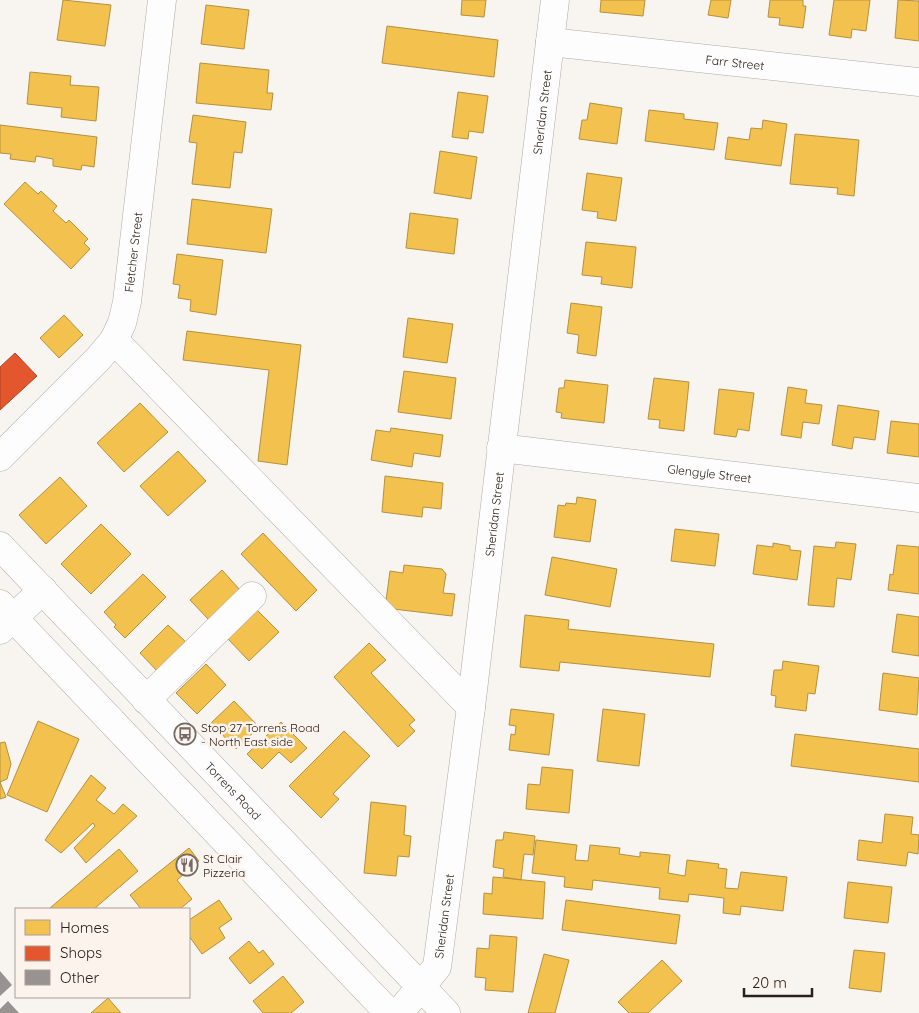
<svg xmlns="http://www.w3.org/2000/svg" width="919" height="1013" font-family="Quicksand,sans-serif">
	<rect width="100%" height="100%" fill="#f8f4f0"/>
	<path fill="#f2c14e" stroke="#b5913e" d="M63 0 111 5 105 46 57 40Z
		M462 0H486L484 17 461 15Z
		M601 0H645L643 16 600 12Z
		M711 0H731L728 18 708 15Z
		M770 0H803V6H806L803 28 779 25 780 18 768 17Z
		M834 0H870L866 31 852 29 851 38 829 35Z
		M898 0 919 1V41L895 38Z
		M206 5 249 10 244 49 201 44Z
		M387 26 498 40 494 77 382 63Z
		M200 63 269 70 267 93H273L271 110 196 103Z
		M30 72 71 76 70 85 99 87 96 121 61 117 62 108 27 104Z
		M458 92 488 96 483 133 469 131 468 139 452 137Z
		M590 103 622 108 617 144 579 139 582 120H587Z
		M649 110 684 114V119L718 123 714 150 645 141Z
		M193 115 246 122 242 153 234 152 230 188 192 184 197 143 189 142Z
		M763 120 787 124 781 166 725 159 728 137 749 140 751 128 762 129Z
		M0 125 97 137 94 167 82 165 81 170 53 166V159L36 156 35 162 10 159 11 154 0 153Z
		M795 134 859 140 854 196 837 194 838 188 790 184Z
		M440 151 477 157 471 199 434 193Z
		M587 173 622 178 616 221 597 218 598 212 582 210Z
		M25 182 38 194 41 191 57 206 53 211 66 223 69 220 88 239 84 243 90 249 71 269 4 204Z
		M192 199 272 209 266 253 187 244Z
		M410 213 458 219 454 254 406 248Z
		M586 242 636 247 632 288 601 284 602 277 582 275Z
		M177 254 223 260 216 315 190 311 191 300 178 298 180 285 173 284Z
		M571 303 602 307 596 356 577 353 579 335 567 333Z
		M64 315 83 335 59 358 40 338Z
		M408 318 453 324 447 363 403 357Z
		M187 331 301 345 287 465 258 461 269 370 183 360Z
		M404 371 456 378 451 419 398 412Z
		M654 378 689 382 684 431 659 428 660 420 648 419Z
		M565 380 608 385 604 423 561 418 562 413 556 412 559 388H564Z
		M788 387 807 390 805 403 822 405 819 424 803 422 801 438 781 435Z
		M719 389 754 393 749 431 738 429 736 437 714 434Z
		M140 403 168 432 124 472 97 443Z
		M838 405 879 411 875 440 854 437 852 449 832 445Z
		M891 421 919 424V457L887 453Z
		M391 428 443 435 440 457 414 453 412 467 371 460 376 430 390 432Z
		M178 451 206 481 168 516 140 486Z
		M385 476 443 483 441 509 423 507 422 517 382 512Z
		M60 477 87 506 46 544 19 515Z
		M577 497 596 500 590 542 554 537 558 505 565 506 566 503 576 504Z
		M101 524 131 554 91 594 61 564Z
		M675 529 719 534 715 566 671 561Z
		M263 533 317 590 296 611 241 554Z
		M836 542 856 544 851 580 837 578 834 607 808 605 814 546 835 548Z
		M773 543 790 546V550L801 551 797 580 753 574 757 545 773 547Z
		M897 545 919 547V594L888 590 890 574 893 575Z
		M552 557 617 569 610 607 545 595Z
		M404 565 442 569 446 574 443 593 455 594 452 616 385 608 390 571 403 573Z
		M222 570 240 590 209 620 190 600Z
		M143 574 166 597 125 638 114 627 116 625 104 612Z
		M257 610 279 632 249 661 228 639Z
		M897 614 919 617V656L892 652Z
		M525 615 569 620 568 629 714 644 710 677 560 662 559 671 520 667Z
		M168 625 188 644 159 673 140 653Z
		M369 643 386 660 371 673 415 720 409 725 415 731 398 747 334 677Z
		M783 661 819 666 815 694 808 693 806 711 775 707 776 696 771 695 774 670H782Z
		M206 664 226 685 197 714 176 693Z
		M883 673 919 678 917 715 879 710Z
		M234 701 259 727 236 749 211 723Z
		M511 709 554 714 549 755 509 750 511 734 515 735 516 726 509 725Z
		M603 709 645 714 639 766 597 761Z
		M38 721 79 739 47 812 7 795Z
		M281 722 307 748 291 763 279 752 262 769 247 754Z
		M344 731 370 756 333 794 339 799 321 818 289 786Z
		M795 734 919 749V782L791 766Z
		M5 742 11 764 7 779 0 782 6 797 0 799V743Z
		M542 767 573 770 569 813 526 809 528 784 540 785Z
		M91 775 106 788 96 800 114 814 123 804 137 816 86 863 74 848 95 826 93 823 61 853 45 840Z
		M371 802 406 806 404 835 411 836 409 857 398 856 396 876 364 873Z
		M885 814 913 817 911 834 919 835 918 854 908 852 906 866 857 860 859 840 882 843Z
		M504 832 535 836 533 855 524 854 521 880 503 877 504 869 493 867 496 840H503Z
		M536 840 577 845 575 860 588 861 590 845 620 848 619 854 640 857V852L670 855 668 873 685 876 687 860 719 864 718 868 727 869 725 888 738 889 741 872 787 877 783 911 741 906 740 915 723 913 724 898 689 894 688 902 659 899 660 888 593 880 592 890 564 887 565 877 532 873Z
		M189 848 199 861 177 880 192 899 180 909H141L130 895Z
		M119 849 138 871 94 909H51L50 908Z
		M493 877 545 882 543 919 483 914 484 893 492 894Z
		M848 882 892 887 888 923 844 918Z
		M219 900 232 919 219 928 225 938 202 954 189 936V920Z
		M566 900 680 915 676 944 562 930Z
		M490 935 517 937 513 992 485 990 486 978 475 977 477 948 489 949Z
		M249 941 259 953 263 950 274 964 250 984 229 958Z
		M854 950 885 953 881 992 849 988Z
		M544 954 569 960 555 1013H528Z
		M662 960 682 981 648 1013H629L618 1002Z
		M283 976 304 1002 291 1013H263L253 1001Z
		M108 998 121 1013H91Z"/>
	<path fill="#e4572e" stroke="#ac4628" d="M15 353 37 376 0 410V367Z"/>
	<path fill="#989290" d="M0 971 12 985 0 996Z
		M8 1001 19 1013H0V1009Z"/>
	<g fill="none" stroke-linecap="round" stroke-linejoin="round">
		<g stroke="#afaaa6" stroke-width="29">
			<g id="minor">
				<path id="s1" d="M550 42 919 82"/>
				<path d="M114 340 471 707"/>
				<path id="s2" d="M501 448 919 498"/>
				<path id="s3" d="M0 457 98 359 114 340 122 323 127 302 162 0"/>
				<path d="M0 630 43 590"/>
				<path d="M146 700 252 596"/>
				<path id="s4" d="M399 1013 437 967 471 707 555 0"/>
			</g>
		</g>
		<g stroke="#afaaa6" stroke-width="29">
			<g id="major">
				<path id="s5" d="M0 546 446 1013"/>
				<path d="M0 604 389 1013"/>
			</g>
		</g>
		<use href="#minor" stroke="#fefdfd" stroke-width="28"/>
		<use href="#major" stroke="#fefdfd" stroke-width="28"/>
	</g>
	<defs>
		<g id="bus-ring" transform="scale(1.125)"><circle r="9.5" fill="#fcf3ed" stroke="#716a65" stroke-width="1.5"/><path d="M-5-6H5V4H4V6H2V4H-2V6H-4V4H-5ZM-3.5-4V0h7V-4ZM-3.5 1.2v1.5H-2V1.2ZM2 1.2v1.5H3.5V1.2Z" fill="#716a65"/></g>
		<g id="restaurant-ring" transform="scale(1.125)"><circle r="9.5" fill="#fcf3ed" stroke="#716a65" stroke-width="1.5"/><path d="M-5-6h1v4h1v-4h1v4h1v-4h1v5L-1.5 .5V6h-2V.5L-5-1ZM5-6V6H3V1.5H1.5Q1.5-4 5-6Z" fill="#716a65"/></g>
	</defs>
	<g fill-rule="evenodd">
		<use href="#bus-ring" x="185" y="734"/>
		<use href="#restaurant-ring" x="187" y="865"/>
	</g>
	<g text-anchor="middle" dominant-baseline="central" stroke-width="5" stroke-linejoin="round" paint-order="stroke">
		<g font-size="12" fill="#28201a" stroke="#fcf3ed">
			<text stroke="none"><textPath href="#s1" startOffset="186">Farr Street</textPath></text>
			<text stroke="none"><textPath href="#s4" startOffset="921">Sheridan Street</textPath></text>
			<text stroke="none"><textPath href="#s3" startOffset="254">Fletcher Street</textPath></text>
			<text stroke="none"><textPath href="#s2" startOffset="210">Glengyle Street</textPath></text>
			<text stroke="none"><textPath href="#s4" startOffset="516">Sheridan Street</textPath></text>
			<text stroke="none"><textPath href="#s5" startOffset="338">Torrens Road</textPath></text>
			<text stroke="none"><textPath href="#s4" startOffset="111">Sheridan Street</textPath></text>
		</g>
		<g font-size="12" fill="#28201a" stroke="#fcf3ed" text-anchor="start">
			<text x="201" y="727">Stop 27 Torrens Road<tspan x="201" dy="14">- North East side</tspan></text>
			<text x="203" y="858">St Clair<tspan x="203" dy="14">Pizzeria</tspan></text>
		</g>
	</g>
	<rect x="15" y="908" width="175" height="90" fill="#fcf3ed" stroke="#a79f99"/>
	<rect x="25" y="920" width="25" height="15" fill="#f2c14e" stroke="#a79f99"/>
	<text x="60" y="933" font-size="15" fill="#28201a">Homes</text>
	<rect x="25" y="946" width="25" height="15" fill="#e4572e" stroke="#a79f99"/>
	<text x="60" y="958" font-size="15" fill="#28201a">Shops</text>
	<rect x="25" y="970" width="25" height="15" fill="#989290" stroke="#a79f99"/>
	<text x="60" y="983" font-size="15" fill="#28201a">Other</text>
	<path d="M744 988v8h68v-8" fill="none" stroke="#28201a" stroke-width="2.5"/>
	<text x="752" y="988" font-size="15" fill="#28201a" stroke="#fcf3ed" stroke-width="4" paint-order="stroke">20 m</text>
</svg>
